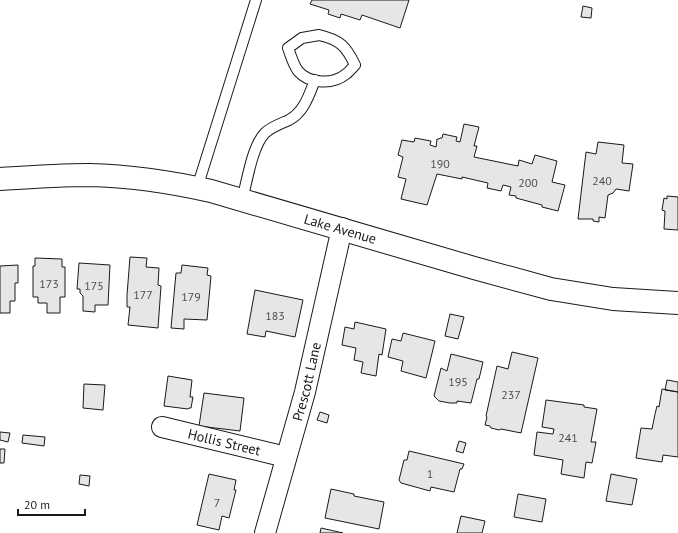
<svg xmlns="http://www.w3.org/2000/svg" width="678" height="533" font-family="'PT Sans',sans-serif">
	<rect width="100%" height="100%" fill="#fff"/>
	<path fill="#e6e6e6" stroke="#1a1a1a" d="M312 0H409L400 28 362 15 360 20 341 14 340 18 328 14 329 10 310 4Z
		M583 6 592 8 591 18 581 17Z
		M464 124 479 127 474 146H477L474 157 518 166 519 160 532 164 535 155 557 161 552 182 565 185 558 211 542 207V205L516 198V196L509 195 511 187 503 185 501 191 487 188 488 183 462 177V179L437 174 427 205 401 199 406 179 398 177 403 157 398 155 402 140 414 142 415 138 431 141 430 145 436 147 437 139H439L440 138H442L443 134 457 137 456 141 460 142Z
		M598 142 624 145 622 163 633 164 629 191 616 189 613 193 608 195 605 218 599 217V222L593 221V219H578L586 152 596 154Z
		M667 196 678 197V230L664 229 665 211 662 210 664 198 667 199Z
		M130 257 147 258 146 267 159 268 158 285 161 286 158 328 128 325 130 307H127V295Z
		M35 258 62 259V267H65V297H60V313H47V303H38V297H33V266H35Z
		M79 263 110 265 108 305H95V312L83 311V296L80 293V289H77Z
		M18 265V283H15V301H10V313H0V266Z
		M182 265 208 268 207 275 211 276 207 320 184 319V329L171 328 176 273H181Z
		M255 290 303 300 295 337 266 331 265 337 247 334Z
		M450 314 464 317 458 339 445 336Z
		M355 322 386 329 382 355 379 354 376 376 361 373 363 362 354 360 356 348 342 345 345 327 354 329Z
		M403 333 435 341 426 378 401 371 403 361 388 357 392 339 401 341Z
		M512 352 538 358 521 433 501 429 499 430 491 428 490 426 485 425 487 417 486 416 497 366 508 369Z
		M451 354 483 362 479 379H477L471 403 457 401V403H450L439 401 434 396 441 368 447 371Z
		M168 376 192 380 190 397H193L191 408H189L188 409 164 406Z
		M667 380 678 382V392L665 390Z
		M84 384 105 385 103 410 83 408Z
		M662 389 678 392V457L663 455 662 462 636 458 641 428 652 429 655 414 657 406 659 407Z
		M204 393 244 398 240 431 199 426Z
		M546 400 584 405V407L597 409 591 442H596L592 463 586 462 584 478 561 474 563 460 534 455 537 432 553 434 554 429 542 427Z
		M320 412 329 415 327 423 317 420Z
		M0 432 10 433 8 442 0 440Z
		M23 435 45 437 44 446 22 443Z
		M459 441 466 443 463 453 456 451Z
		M0 449H5L4 463H0Z
		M409 451 464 464 462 469H460L454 492 431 487 430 491 401 483 399 480 404 460H407Z
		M209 474 236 480 234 490H236L229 518 222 516 219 530 197 525Z
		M611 474 637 479 632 505 606 501Z
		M80 475 90 476 89 486 79 484Z
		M331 489 354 494V496L384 502 379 529 325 518Z
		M518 494 546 499 542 522 514 517Z
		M461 516 485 521 482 533H457Z
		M321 528 343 533H320Z"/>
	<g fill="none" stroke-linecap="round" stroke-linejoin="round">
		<g stroke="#1a1a1a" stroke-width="12">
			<path id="service" d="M319 35C340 40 346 46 355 65 352 68 349 72 346 74 333 85 309 84 298 71 293 64 291 56 288 48L302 38Z
				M197 188 256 0
				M242 200C247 182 252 146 265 133 271 127 280 124 289 120 304 112 309 95 315 80"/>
		</g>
		<g stroke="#1a1a1a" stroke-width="22">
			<g id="minor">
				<path id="s1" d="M162 427 286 457"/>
				<path id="s2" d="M265 533 305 392 342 228"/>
			</g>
		</g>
		<g stroke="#1a1a1a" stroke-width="24">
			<g id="secondary">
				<path id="s3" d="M0 179C30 177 59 175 89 175 130 176 171 182 211 191L474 268 551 289 613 299 678 303"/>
			</g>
		</g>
		<use href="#service" stroke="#fff" stroke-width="10"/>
		<use href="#minor" stroke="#fff" stroke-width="20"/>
		<use href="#secondary" stroke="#fff" stroke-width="22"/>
	</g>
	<g text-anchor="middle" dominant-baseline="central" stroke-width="3" stroke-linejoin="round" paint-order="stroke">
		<g font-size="12" fill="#4d4d4d">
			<text x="440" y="163">190</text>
			<text x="602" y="180">240</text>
			<text x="528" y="182">200</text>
			<text x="49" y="283">173</text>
			<text x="94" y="285">175</text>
			<text x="143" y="294">177</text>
			<text x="191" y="296">179</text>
			<text x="275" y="315">183</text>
			<text x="458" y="381">195</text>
			<text x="511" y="394">237</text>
			<text x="568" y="437">241</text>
			<text x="430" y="473">1</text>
			<text x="217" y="502">7</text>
		</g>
		<g font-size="14" fill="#1a1a1a" stroke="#fff">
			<text stroke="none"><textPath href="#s3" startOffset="347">Lake Avenue</textPath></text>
			<text stroke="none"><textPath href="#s2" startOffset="157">Prescott Lane</textPath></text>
			<text stroke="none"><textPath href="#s1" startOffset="64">Hollis Street</textPath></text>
		</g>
	</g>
	<path d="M18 509v6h67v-6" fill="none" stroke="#1a1a1a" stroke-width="2"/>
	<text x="24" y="509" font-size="12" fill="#1a1a1a" stroke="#ffffff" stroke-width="3" paint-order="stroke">20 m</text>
</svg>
